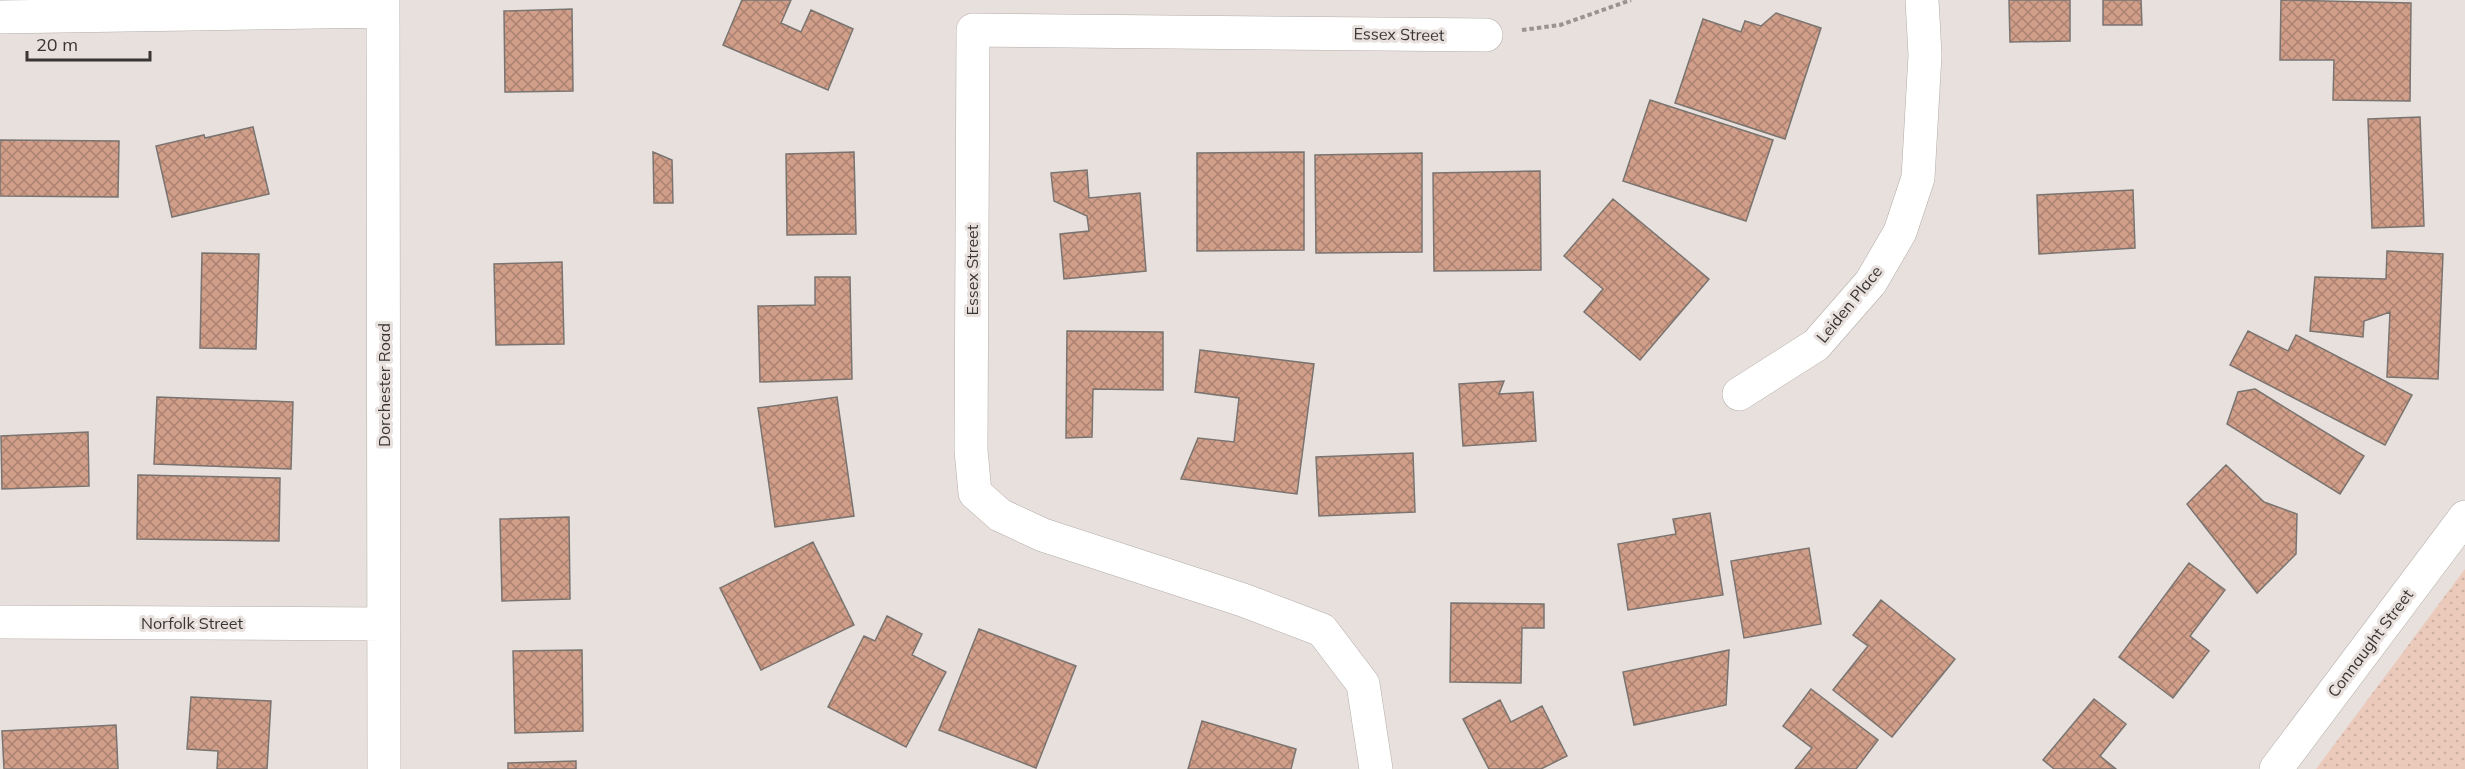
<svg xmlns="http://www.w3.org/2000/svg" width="2465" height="769" font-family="Mulish,sans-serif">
	<defs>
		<pattern id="park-dots" width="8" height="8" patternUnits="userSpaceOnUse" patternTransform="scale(1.5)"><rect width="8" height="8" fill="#ebcabb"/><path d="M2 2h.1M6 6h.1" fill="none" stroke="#caaea1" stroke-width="1.8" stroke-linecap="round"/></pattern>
		<pattern id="building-cross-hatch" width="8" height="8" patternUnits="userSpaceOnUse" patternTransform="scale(1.5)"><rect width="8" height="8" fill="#d19f89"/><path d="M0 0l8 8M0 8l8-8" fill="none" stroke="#ab8271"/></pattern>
	</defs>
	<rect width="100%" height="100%" fill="#e7e0dc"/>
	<path fill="url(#park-dots)" d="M2465 569V769H2316Z"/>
	<path fill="url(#building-cross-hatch)" stroke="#7a7471" stroke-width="1.5" d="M742 0H791L781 23 801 32 811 10 853 29 828 90 723 45Z
		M2009 0H2070V41L2010 42Z
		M2103 0H2141L2142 25H2103Z
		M2281 0 2411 3 2410 101 2333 100 2334 60H2280Z
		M572 9 573 91 505 92 504 11Z
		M1776 13 1821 28 1785 139 1675 103 1703 19 1741 32 1745 21 1761 26Z
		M1650 100 1773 140 1746 221 1623 181Z
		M2420 117 2424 226 2372 228 2368 119Z
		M253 127 269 194 172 217 156 146 204 135 205 138Z
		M0 140 119 141 118 197 0 196Z
		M653 152 672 160 673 203H654Z
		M854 152 856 234 787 235 786 154Z
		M1304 152V250L1197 251V153Z
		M1422 153V252L1316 253 1315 155Z
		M1087 170 1089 198 1140 193 1146 271 1064 279 1060 234 1089 231 1087 216 1054 201 1051 173Z
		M1540 171 1541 270 1434 271 1433 173Z
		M2133 190 2135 248 2039 254 2037 195Z
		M1613 199 1709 279 1640 360 1584 312 1603 289 1564 256Z
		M2387 251 2443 254 2438 379 2387 377 2390 312 2364 321 2363 337 2310 331 2315 277 2386 279Z
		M202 253 259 254 256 349 200 348Z
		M562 262 564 344 496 345 494 264Z
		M815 277H850L852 379 760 382 758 306 815 305Z
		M1067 331 1163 332V390L1093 389 1092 437 1066 438Z
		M2248 331 2288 351 2296 335 2412 395 2385 445 2230 365Z
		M1200 350 1314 364 1297 494 1181 479 1198 438 1234 442 1239 398 1195 392Z
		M1504 381 1499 394 1533 392 1536 441 1463 446 1459 384Z
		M2255 389 2364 456 2340 494 2227 424 2238 392Z
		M157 397 293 402 291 469 154 464Z
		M837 397 854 516 775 527 758 408Z
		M88 432 89 486 2 489 1 436Z
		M1413 453 1415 512 1319 516 1316 457Z
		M2226 465 2264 502 2297 514 2296 554 2257 593 2187 504Z
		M138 475 280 478 279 541 137 539Z
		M1710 513 1723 595 1628 610 1618 544 1676 534 1673 519Z
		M569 517 570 599 502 601 500 519Z
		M813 542 854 625 761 670 720 588Z
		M1809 548 1821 624 1744 638 1731 561Z
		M2189 563 2225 590 2190 636 2209 651 2173 698 2119 657Z
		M1881 600 1955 659 1892 737 1833 690 1868 646 1853 635Z
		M1451 603 1544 604V628H1522L1521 683 1450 682Z
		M887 616 922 634 912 655 946 672 906 747 828 707 864 636 875 641Z
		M979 629 1076 666 1036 768 939 730Z
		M582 650 583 731 515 733 513 651Z
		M1729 650 1726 705 1634 725 1623 672Z
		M1811 689 1878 740 1856 769H1795L1812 748 1783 726Z
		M191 697 271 701 267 769H217L218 751 187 749Z
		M2094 699 2126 724 2100 756 2116 769H2054L2043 760Z
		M1500 700 1511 722 1542 706 1567 756 1541 769H1489L1463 719Z
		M1202 721 1296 749 1291 769H1188Z
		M116 725 118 769H4L2 731Z
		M576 761V769H508V763Z"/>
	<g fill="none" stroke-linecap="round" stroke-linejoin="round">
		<g stroke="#b3aca9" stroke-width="34">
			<path id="minor" d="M383 0 384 769
				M0 17 383 11
				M1739 394 1816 345 1871 282 1900 232 1918 178 1925 55 1922 0
				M0 622 384 624
				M1376 769 1363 684 1322 630 1243 600 1043 535 1000 515 975 493 971 450 973 30 1486 35
				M2276 769 2465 517"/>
		</g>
		<path stroke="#999492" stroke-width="4" stroke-dasharray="4.5 3" stroke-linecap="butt" d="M1522 30 1560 25 1631 0"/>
		<use href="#minor" stroke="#fff" stroke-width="33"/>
	</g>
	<g text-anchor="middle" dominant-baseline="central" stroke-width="6" stroke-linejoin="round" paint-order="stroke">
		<g font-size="16" fill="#383534" stroke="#e7e0dc">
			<text transform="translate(1399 34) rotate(1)">Essex Street</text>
			<text transform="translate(972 270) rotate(-90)">Essex Street</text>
			<text transform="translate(1849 304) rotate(-51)">Leiden Place</text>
			<text transform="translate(384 385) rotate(-90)">Dorchester Road</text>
			<text x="192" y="623">Norfolk Street</text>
			<text transform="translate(2370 643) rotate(-53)">Connaught Street</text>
		</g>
	</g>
	<path d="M27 51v9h123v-9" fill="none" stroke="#383534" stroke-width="3"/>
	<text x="36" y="51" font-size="18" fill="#383534" stroke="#e7e0dc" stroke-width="4.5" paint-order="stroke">20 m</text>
</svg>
